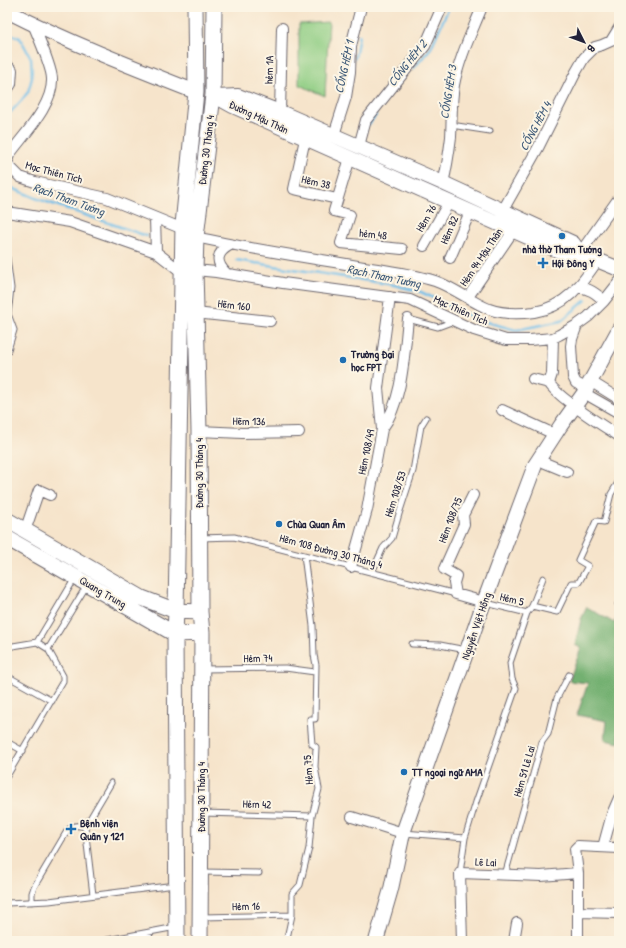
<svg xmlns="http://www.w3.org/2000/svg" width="626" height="948" font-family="'Patrick Hand',sans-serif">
	<rect width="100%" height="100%" fill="#fcf5e5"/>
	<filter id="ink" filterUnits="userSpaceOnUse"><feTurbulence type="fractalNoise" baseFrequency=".025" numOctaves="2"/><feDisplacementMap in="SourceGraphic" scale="8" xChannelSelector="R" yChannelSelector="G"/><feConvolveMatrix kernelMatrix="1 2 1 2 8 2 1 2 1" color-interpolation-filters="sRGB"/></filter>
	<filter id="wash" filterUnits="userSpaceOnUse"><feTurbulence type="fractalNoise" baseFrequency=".012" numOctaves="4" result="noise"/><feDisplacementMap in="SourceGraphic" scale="16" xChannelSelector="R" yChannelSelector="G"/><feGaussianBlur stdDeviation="0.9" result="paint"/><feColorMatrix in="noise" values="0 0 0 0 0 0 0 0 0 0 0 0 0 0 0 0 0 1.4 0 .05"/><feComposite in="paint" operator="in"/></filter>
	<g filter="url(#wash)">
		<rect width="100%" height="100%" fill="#f6e4cb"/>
		<path fill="#8fcd83" stroke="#58785f" d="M329 22 325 96 299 85V24Z"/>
		<path fill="#73b071" stroke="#4a6956" d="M587 607 614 623 619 614V743L605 740 607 721 577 715 588 683 569 681 581 648 575 645 581 619Z"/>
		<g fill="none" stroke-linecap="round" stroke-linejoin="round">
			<path stroke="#6fbfea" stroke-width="2.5" d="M7 33 20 38 31 58 32 78 28 92 21 101 7 116
				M355 58 359 35
				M413 69 431 48 449 7
				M369 124 376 115
				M7 186 38 199 147 236
				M236 260 394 285 421 292 479 320 516 330 561 321 586 300"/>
		</g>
	</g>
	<g filter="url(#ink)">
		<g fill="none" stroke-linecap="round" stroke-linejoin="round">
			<g stroke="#6c666d" stroke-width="7">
				<path id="lane" d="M451 125 490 131
					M7 258 11 288 8 314 14 330 7 353
					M408 319 438 327 454 321
					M200 538 234 537 456 594
					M372 572 383 548 392 538 399 514 413 471 421 426 426 418
					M486 603 527 613
					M618 604 619 601
					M532 606 543 578
					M37 642 75 578
					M412 644 440 645 466 650
					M7 647 37 642 48 649 63 676V681L7 776
					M48 649 87 585
					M202 669 285 668 315 672
					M7 676 52 701
					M7 742 23 751
					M201 813 312 816
					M404 833 465 838
					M202 872 259 873
					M460 873 465 838 476 802 516 688 512 679 510 663 527 613 532 606 557 612 571 583H578L579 582 588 566 578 560 596 521 604 522 611 494 619 481
					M505 875 542 742 548 734 557 698 569 675
					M93 895 85 827 111 783
					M32 902V893L34 887 67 831C73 825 77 825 85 827
					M7 903 49 901 175 885
					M203 917 292 915
					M149 932 150 941
					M287 938 292 915V894L300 885 309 848 312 816 319 789 315 767 316 747 312 744 310 719H315L316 665 314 655 313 626 304 555
					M102 941 176 927"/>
			</g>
			<g stroke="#6c666d" stroke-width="12">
				<path id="street" d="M33 24C38 36 52 68 52 79 53 106 24 134 9 155L7 161 10 167 20 177 35 182 107 198 183 229
					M7 65 12 70 11 84 7 90
					M280 112 282 28
					M334 135 346 97 350 72 351 46 361 7
					M305 139 294 189 337 199
					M359 146 366 120 425 46 442 7
					M350 158 334 211 350 215 341 243 402 249
					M443 183C447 168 449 153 451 137 452 120 451 103 454 85 459 58 472 32 482 7
					M503 210 538 148 576 72 584 58 595 47 602 45 611 41 619 28
					M7 212 70 222 156 252 183 273
					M155 218 156 252
					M196 237C244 248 292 255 340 263 371 269 404 271 435 281 455 288 471 302 489 309 503 314 519 314 534 312 566 307 581 285 598 260
					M424 246 449 202
					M580 253 619 198
					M450 258 470 212
					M195 270 216 272 283 283 410 300 474 330 506 340H530L553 338 559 335 577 325 588 317 604 301 619 282
					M226 273C215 262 216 253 230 245
					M577 287C589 288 596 293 604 301
					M468 297 513 231
					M195 313 270 321
					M577 325 572 339 571 346 573 377 576 383 586 388
					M553 338 552 374 549 383C558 398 603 426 619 436
					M533 379 549 383
					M590 381 619 399
					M584 393 619 413
					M502 410 554 434
					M382 429 378 388 390 297
					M199 431 242 433 299 432
					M538 460 567 472
					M473 495 463 515 464 524 444 569 456 576 454 583 456 594 484 602
					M25 531 39 490 50 495
					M351 567 367 510 382 429C403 401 404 354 408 319
					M352 817 403 833
					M603 847 612 814 619 798
					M578 912 619 913
					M462 941 460 873 541 876 578 873
					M514 941 517 923
					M578 941V873L575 849 578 846 619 848"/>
			</g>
			<g stroke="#6c666d" stroke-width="16">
				<path id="secondary" d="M7 11C68 42 132 67 196 92
					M213 95 233 106 566 254 580 253 619 269
					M217 97 238 96 280 112 443 183 573 243 580 253
					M376 941 391 889 403 833 484 602 535 465 561 425 584 393 619 329"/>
			</g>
			<g stroke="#6c666d" stroke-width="17">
				<path id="primary" d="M7 520 142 598 176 611 200 612
					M7 538 175 634 202 633
					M177 941 175 634 176 611 183 225 196 92 195 7
					M200 941 202 633 200 612 199 431 195 270 196 237 213 95 214 7"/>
			</g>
			<use href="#lane" stroke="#fff" stroke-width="5"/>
			<use href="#street" stroke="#fff" stroke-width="10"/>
			<use href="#secondary" stroke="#fff" stroke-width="14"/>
			<use href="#primary" stroke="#fff" stroke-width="15"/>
		</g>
	</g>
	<g fill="#1f6fb2" stroke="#fcf5e5" stroke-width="1.5">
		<circle cx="562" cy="236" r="4"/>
		<path d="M541 257h4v4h4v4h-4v4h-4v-4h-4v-4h4z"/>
		<circle cx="343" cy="360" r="4"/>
		<circle cx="279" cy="524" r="4"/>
		<circle cx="404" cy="772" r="4"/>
		<path d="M69 823h4v4h4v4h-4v4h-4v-4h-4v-4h4z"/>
	</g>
	<g text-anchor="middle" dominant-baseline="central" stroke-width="4" stroke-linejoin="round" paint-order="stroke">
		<g font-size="11" fill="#22223b" stroke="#fcf5e5">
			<text transform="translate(269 70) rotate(-88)">hẻm 1A</text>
			<text transform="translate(259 117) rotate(25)">Đường Mậu Thân</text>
			<text transform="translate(206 150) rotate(-83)">Đường 30 Tháng 4</text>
			<text transform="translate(54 172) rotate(15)">Mạc Thiên Tích</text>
			<text transform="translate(316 182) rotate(13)">Hẽm 38</text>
			<text transform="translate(426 218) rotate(-60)">Hẽm 76</text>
			<text transform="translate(449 230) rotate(-67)">Hẽm 82</text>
			<text transform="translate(373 234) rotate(6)">hẻm 48</text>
			<text transform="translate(481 257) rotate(-56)">Hẻm 94 Mậu Thân</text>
			<text transform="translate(234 305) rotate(7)">Hẽm 160</text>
			<text transform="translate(461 310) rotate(24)">Mạc Thiên Tích</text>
			<text transform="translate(249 421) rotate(1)">Hẽm 136</text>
			<text transform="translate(366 452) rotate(-78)">Hẽm 108/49</text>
			<text transform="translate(199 473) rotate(-90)">Đường 30 Tháng 4</text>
			<text transform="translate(395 494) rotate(-72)">Hẻm 108/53</text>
			<text transform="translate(450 520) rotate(-69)">Hẽm 108/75</text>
			<text transform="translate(331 551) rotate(15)">Hẽm 108 Đường 30 Tháng 4</text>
			<text transform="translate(103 592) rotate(30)">Quang Trung</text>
			<text transform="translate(512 599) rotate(14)">Hẻm 5</text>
			<text transform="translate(476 626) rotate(-71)">Nguyễn Việt Hồng</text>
			<text transform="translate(258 658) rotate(-1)">Hẻm 74</text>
			<text transform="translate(308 770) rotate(-94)">Hẻm 75</text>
			<text transform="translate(524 771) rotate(-74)">Hẻm 51 Lê Lai</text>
			<text transform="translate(201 797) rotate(-90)">Đường 30 Tháng 4</text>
			<text transform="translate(257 804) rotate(2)">Hẻm 42</text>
			<text transform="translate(486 862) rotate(2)">Lê Lai</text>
			<text transform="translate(246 906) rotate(-1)">Hẻm 16</text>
		</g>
		<g font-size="11" font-weight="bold" fill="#22223b" stroke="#fcf5e5" text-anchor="start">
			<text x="562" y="249" text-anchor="middle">nhà thờ Tham Tướng</text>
			<text x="552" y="263">Hội Đông Y</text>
			<text x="351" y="354">Trường Đại<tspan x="351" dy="13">học FPT</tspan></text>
			<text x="287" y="524">Chùa Quan Âm</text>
			<text x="412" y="772">TT ngoại ngữ AMA</text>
			<text x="80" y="823">Bệnh viện<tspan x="80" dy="13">Quân y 121</tspan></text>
		</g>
		<g font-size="12" font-style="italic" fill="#3d5978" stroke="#fcf5e5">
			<text transform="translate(407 63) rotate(-52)">CỐNG HẺM 2</text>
			<text transform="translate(344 67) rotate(-78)">CỐNG HẺM 1</text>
			<text transform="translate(448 92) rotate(-81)">CỐNG HẺM 3</text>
			<text transform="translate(535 126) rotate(-62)">CỐNG HẺM 4</text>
			<text transform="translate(69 199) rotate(20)">Rạch Tham Tướng</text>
			<text transform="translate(384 276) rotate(12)">Rạch Tham Tướng</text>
		</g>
	</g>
	<rect width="626" height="948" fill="none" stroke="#fcf5e5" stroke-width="24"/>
	<g transform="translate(584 42) rotate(132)" stroke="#fcf5e5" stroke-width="3" paint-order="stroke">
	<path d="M0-3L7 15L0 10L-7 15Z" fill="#22223b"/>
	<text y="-6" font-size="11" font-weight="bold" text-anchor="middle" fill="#22223b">B</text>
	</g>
</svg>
